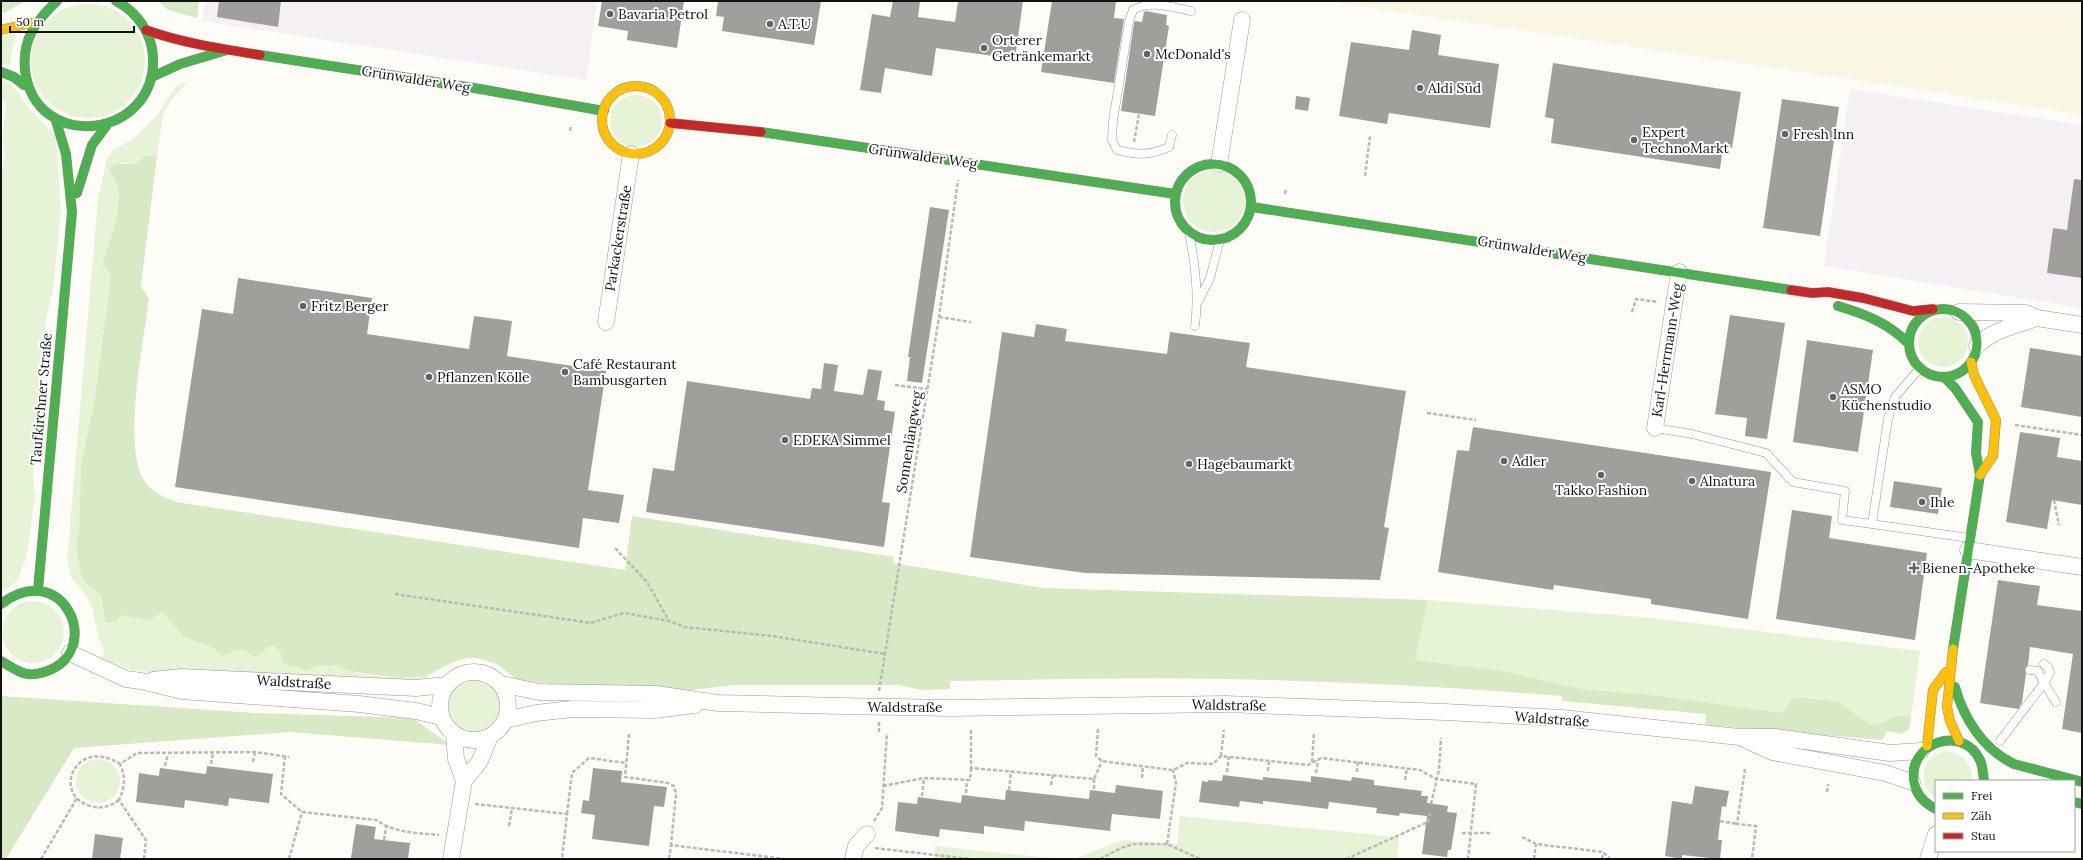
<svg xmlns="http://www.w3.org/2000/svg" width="2083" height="860" font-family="Lora,serif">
	<rect width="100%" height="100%" fill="#fdfcf7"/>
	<path fill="#f5f0f3" d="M205 1H597L586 80 202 21Z
		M1850 89 2082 125V308L1824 266Z"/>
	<path fill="#f9f7e4" d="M1323 1H2082V115L1848 79Z"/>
	<path fill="#e7f3d7" d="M31 61a57 57 0 1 1 114 0a57 57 0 1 1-114 0Z
		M15 34 10 65 1 64V35Z
		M1 77 18 92 26 105 56 136 61 210 53 290 46 320 44 350 45 369 39 382 33 475 35 495 27 556 17 581 1 593V168H3L5 152C0 139 5 120 6 104L1 100Z
		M188 81 171 101 163 115 157 156H145L135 164 122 163 112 178C114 181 118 186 118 189 121 208 109 246 102 264L111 275 94 404 81 464 79 534 76 539 77 555 91 589 101 595 104 602 102 610 149 621 162 612 184 637 213 648 223 656 237 650H245L253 657 260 655 267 647 275 646 280 652 283 663 308 671C317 666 324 664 335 665 340 666 344 670 349 671 375 678 401 678 427 676V680L347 679 188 669 160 673 131 670 102 659 104 650 99 639 92 608 86 596 71 577 67 560 98 199 107 159 112 151 134 138 158 114 175 87Z
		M610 121a26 26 0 1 1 52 0a26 26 0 1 1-52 0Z
		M1183 201a31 31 0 1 1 62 0a31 31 0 1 1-62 0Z
		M1918 342a25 25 0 1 1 50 0a25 25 0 1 1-50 0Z
		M1428 600 1653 618 1920 651 1911 718C1896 712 1896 717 1883 722 1879 723 1874 723 1870 724L1837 701 1795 697 1782 714 1652 695 1582 689 1498 670 1415 660Z
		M2 632a31 31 0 1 1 62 0a31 31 0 1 1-62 0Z
		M448 705a26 26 0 1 1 52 0a26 26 0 1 1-52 0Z
		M1944 751C1963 753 1972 762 1972 781H1936V798C1921 789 1919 768 1932 757 1935 754 1940 753 1944 751Z
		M76 781a22 22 0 1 1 44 0a22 22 0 1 1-44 0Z
		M1180 816 1399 837 1397 859H1074L1123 840 1177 844Z
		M935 846 1060 859H934Z"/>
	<path fill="#d8eac5" d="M1 1H25L4 13 1 11Z
		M158 1H199L197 18 168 10Z
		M145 156H157L141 286 149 299C144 340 122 446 144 480 151 492 163 497 176 502L625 570 632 516 894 557 893 563 1043 588 1428 600 1415 660 1498 670 1582 689 1652 695 1782 713 1794 697 1837 701 1870 724C1874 723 1880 723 1883 722 1896 717 1896 712 1911 718L1909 729 1901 734 1887 731 1882 740 1705 725 1706 714 1562 701V696C1449 687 1337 681 1224 679 1132 677 1041 680 950 681V689L921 690 898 685H733L692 690 551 684 517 680 497 664 476 658 461 659 445 666 427 676 401 678 376 675 348 671 336 665 317 666 308 671 283 663 280 652 275 646 267 647 260 655 253 657 244 650H237L223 656 213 648 184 637 162 612 149 621 122 615 116 622H106C102 612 104 604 101 595L91 589 83 579 77 555 76 539 79 534 81 464 94 404 111 275 102 264C108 248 122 206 118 189 117 183 111 176 109 169L115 164H135Z
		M1 696 256 713 413 718 450 745 290 732 74 748 6 859H1Z"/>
	<path fill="#a19f9c" d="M219 1H281L278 27 217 17Z
		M602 1H684L677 48 627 40 628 31 598 26Z
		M718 1H821L814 45 722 31 724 17 716 16Z
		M893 1H920L918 17 955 22 958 1H1023L1015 59 936 48 932 76 885 68 881 93 860 90 872 14 890 17Z
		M1052 1H1116L1114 18 1124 19 1114 83 1041 72Z
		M1146 11 1167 15 1166 25 1169 26 1155 116 1121 111 1134 23 1135 21 1142 22 1144 12Z
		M1412 30 1441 35 1438 55 1499 64 1490 128 1389 113 1387 124 1339 116 1351 42 1409 50Z
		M1553 63 1741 92 1732 148 1723 147 1720 169 1551 143 1554 119 1545 117Z
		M1296 96 1310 98 1308 111 1295 109Z
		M1782 99 1839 107 1820 236 1763 228Z
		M2074 179 2082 180V278L2047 273 2053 228 2067 230Z
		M930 207 949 210 922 383 907 381 910 357H908Z
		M238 278 372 298 367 334 469 349 474 316 512 321 507 356 606 371 588 490 624 495 619 523 583 518 579 548 175 487 202 309 233 314Z
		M1730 315 1785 323 1767 439 1745 436 1747 418 1715 414Z
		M1036 324 1067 329 1065 341 1167 354 1170 332 1250 343 1246 367 1406 391 1384 527 1389 528 1380 580 1085 573 970 557 1002 332 1034 337Z
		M1807 340 1873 350 1858 452 1793 442Z
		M2030 348 2082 356V417L2021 407Z
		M824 363 838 365 834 391 863 395 868 369 882 371 877 400 885 401 884 410 895 412 882 502 890 503 884 547 646 512 653 468 674 471 687 381 810 399 812 388 821 389Z
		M1473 427 1771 472 1748 619 1651 604V599L1554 585 1553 590 1438 572 1457 450 1469 451Z
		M2020 432 2060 438 2057 457 2082 461V505L2052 500 2047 529 2006 522Z
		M1894 481 1942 488 1938 514 1890 507Z
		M1792 510 1832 516 1829 538 1927 553 1915 640 1776 619Z
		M1998 580 2040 586 2037 605 2082 611V733L2062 729 2073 654 2030 647 2028 665 2025 669 2026 674 2022 703 2018 709 1980 703Z
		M207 766 273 774 269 803 229 798 228 806 185 800 184 808 136 802 139 773 159 776 160 768 206 774Z
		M593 768 622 771 621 782 667 787 664 807 654 806 649 846 592 839 595 815 581 813 583 800 589 801Z
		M1223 775 1263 780V777L1311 782V776L1351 781 1352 777 1374 780V785L1422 791 1421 796H1428L1427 803 1448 806 1447 812 1457 813 1451 850H1448L1447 857 1422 854 1427 816 1400 813 1399 816 1376 813 1377 808 1329 802 1328 809 1263 801V804L1240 801 1239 807 1199 802 1202 781 1208 782V780L1222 781Z
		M1116 785 1163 791 1160 819 1112 814 1110 831 1025 821 1024 831 984 826V834L940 829 939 837 895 831 898 802 917 804 918 797 961 803 962 795 1005 800 1006 790 1089 799 1090 790 1115 793Z
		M1695 786 1729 791 1726 807 1722 806 1720 821 1718 840H1722L1720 859 1682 855V859L1665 856 1672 801 1692 804Z
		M356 824 376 827 374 839 410 843 408 859 351 858Z
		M95 834 123 838 120 859H92Z"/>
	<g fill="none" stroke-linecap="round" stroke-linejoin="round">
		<g stroke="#979795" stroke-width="9">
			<path id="lane" d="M1172 135 1169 147C1148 156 1139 155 1117 150L1112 140 1113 121 1129 22 1133 10C1150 0 1172 7 1191 11
				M1189 232C1195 264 1199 294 1195 326
				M1198 302 1210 278 1220 240
				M1920 368 1895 397 1888 419 1872 524 1969 538
				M1655 428 1692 434 1766 453 1793 482 1845 491 1842 520 1872 524
				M2030 670 2038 671 2044 683 2050 673 2048 667 2044 664
				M2000 741 2044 683 2056 702"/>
		</g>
		<g stroke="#979795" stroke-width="17">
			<path id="street" d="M1219 164 1242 20
				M1959 312 2026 313 2037 318 2082 325
				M606 322 631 154
				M1977 346C1994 329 2015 326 2037 318
				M1655 428 1679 272
				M1968 550 2082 567
				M70 653 126 679 141 681 182 691 359 704 416 711 441 717
				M440 706a34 34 0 1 1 68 0a34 34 0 1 1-68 0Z
				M153 680 181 677 416 688 447 685
				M501 684 539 692 656 694 718 703 841 706 951 708 1225 704 1445 712 1562 718 1739 737H1775L1890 753 1921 751
				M506 720 536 713 572 709 655 710 695 705
				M1744 739 1772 752 1885 773 1912 782
				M464 781 480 761 490 736
				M451 859 464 781 456 759 454 734
				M853 859 856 846 867 834
				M1928 859 1936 834"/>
		</g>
		<g stroke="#8e8d8b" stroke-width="10">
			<path id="fast" d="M57 1C36 21 22 39 25 70 35 154 157 139 153 57 152 33 137 12 116 1
				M260 55 480 89 604 111
				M1 72 14 77 24 85
				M152 77 180 64 227 50
				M761 132 1175 194
				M1175 202a38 38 0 1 1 76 0a38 38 0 1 1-76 0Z
				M77 193 92 145 107 125
				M1252 207 1791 290
				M1838 306C1865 314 1888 323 1908 343
				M1909 343a34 34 0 1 1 68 0a34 34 0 1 1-68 0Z
				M1944 377 1955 388 1978 422 1976 453 1980 475 1953 649
				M38 590 72 212 66 154 56 121
				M1 604C62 558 102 645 52 669 44 673 32 676 23 673 15 670 8 665 1 661
				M1955 687C1964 719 1983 749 2014 764L2082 782
				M2074 802 2082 804
				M1936 809C1924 803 1916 795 1914 782 1907 742 1963 724 1980 760 1983 766 1983 775 1984 781"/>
		</g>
		<g stroke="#8e8d8b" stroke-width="10">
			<path id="slow" d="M1 30 31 23
				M602 120a34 34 0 1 1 68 0a34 34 0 1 1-68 0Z
				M1971 362 1974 375 1996 420 1993 456 1980 475
				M1953 649 1947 707 1950 721 1959 741
				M1927 746 1933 690 1946 672"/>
		</g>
		<g stroke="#8e8d8b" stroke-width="10">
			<path id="jam" d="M146 30C182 43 222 49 260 55
				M670 123 761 132
				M1791 290 1812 293 1828 292 1863 298 1913 311 1933 309"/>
		</g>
		<path stroke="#b9b9b8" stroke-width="2.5" stroke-dasharray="4 2" stroke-linecap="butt" d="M570 131 571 125
			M1134 142 1139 114
			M1365 176 1370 136
			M1285 194 1286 188
			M1632 312 1636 299 1658 302
			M939 317 971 322
			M895 385 927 389
			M1427 413 1476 420
			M2015 425 2082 435
			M2054 500 2059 525
			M615 548 647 582 669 621
			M395 594 591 623 624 613 669 621 685 627 772 636 885 654
			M879 691 939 317 958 180
			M879 722V733
			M1098 729 1096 756 1102 761 1173 770 1187 763 1213 764 1221 756 1308 765 1321 758 1420 770 1436 779 1476 784 1468 859
			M971 730V768L1094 779 1102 761
			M629 734 625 777 668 783 674 786 676 794 671 845
			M285 756 281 794 302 812 376 820C395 833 417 833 439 835
			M1221 756 1224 730
			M253 762 255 752
			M1312 762 1314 733
			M211 764 213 753
			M165 766 168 754
			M1745 769 1737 824 1756 826 1752 859
			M1268 771 1269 761
			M1227 772 1229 757
			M1357 772 1358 762
			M1316 773 1318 760
			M1142 778 1143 766
			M1094 779V791
			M1405 780 1407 768
			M1051 785 1053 774
			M883 786 924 778 970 780 971 768
			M1009 790 1011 771
			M1827 792 1828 784
			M966 793 967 780
			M922 796 924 778
			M119 800C110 807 101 809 90 806 51 794 76 736 120 764
			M475 804 567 814 562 859
			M1431 804 1439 770 1441 738
			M567 814 572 773 589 758 626 763
			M874 821 882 808 887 733
			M1720 821 1737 824
			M509 826 512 808
			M1462 833H1491
			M1522 837 1536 844 1603 852 1610 859
			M384 840 386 827
			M1167 844 1176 783 1173 770
			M875 848 970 859
			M41 859 77 798
			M144 859 146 840 119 800C125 787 126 778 120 764L137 753 255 752 289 757
			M289 859 302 812
			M669 859 671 845 784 859
			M1100 859 1121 848 1133 844H1167L1200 859
			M1346 859 1428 822 1430 813
			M1534 859 1536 844
			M1602 859 1603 853"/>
		<use href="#lane" stroke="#fffffe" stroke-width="8"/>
		<use href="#street" stroke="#fffffe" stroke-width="16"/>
		<use href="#fast" stroke="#4caf50" stroke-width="9"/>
		<use href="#slow" stroke="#ffc107" stroke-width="9"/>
		<use href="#jam" stroke="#c62828" stroke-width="9"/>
	</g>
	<g fill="#646362" stroke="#fff" stroke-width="1.5">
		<circle cx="610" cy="14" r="4"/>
		<circle cx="770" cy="24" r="4"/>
		<circle cx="984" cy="48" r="4"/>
		<circle cx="1147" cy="54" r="4"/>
		<circle cx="1420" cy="88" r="4"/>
		<circle cx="1785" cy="134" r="4"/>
		<circle cx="1634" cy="140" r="4"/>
		<circle cx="303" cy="306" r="4"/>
		<circle cx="565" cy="372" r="4"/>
		<circle cx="429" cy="377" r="4"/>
		<circle cx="1833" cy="397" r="4"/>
		<circle cx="785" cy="440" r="4"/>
		<circle cx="1504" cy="461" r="4"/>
		<circle cx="1189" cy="464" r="4"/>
		<circle cx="1601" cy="475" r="4"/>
		<circle cx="1692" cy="481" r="4"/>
		<circle cx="1922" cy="502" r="4"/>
		<path d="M1912 562h4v4h4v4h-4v4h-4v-4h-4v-4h4z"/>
	</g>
	<g text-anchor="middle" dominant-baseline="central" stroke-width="4" stroke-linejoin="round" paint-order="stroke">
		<g font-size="14" fill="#111" stroke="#fff" text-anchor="start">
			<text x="618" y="14">Bavaria Petrol</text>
			<text x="778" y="24">A.T.U</text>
			<text x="992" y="40">Orterer<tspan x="992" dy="16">Getränkemarkt</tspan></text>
			<text x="1155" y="54">McDonald's</text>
			<text x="1428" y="88">Aldi Süd</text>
			<text x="1642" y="132">Expert<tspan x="1642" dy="16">TechnoMarkt</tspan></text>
			<text x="1793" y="134">Fresh Inn</text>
			<text x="311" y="306">Fritz Berger</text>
			<text x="573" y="364">Café Restaurant<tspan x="573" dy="16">Bambusgarten</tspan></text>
			<text x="437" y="377">Pflanzen Kölle</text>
			<text x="1841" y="389">ASMO<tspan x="1841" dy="16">Küchenstudio</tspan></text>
			<text x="793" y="440">EDEKA Simmel</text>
			<text x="1512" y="461">Adler</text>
			<text x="1197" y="464">Hagebaumarkt</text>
			<text x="1700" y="481">Alnatura</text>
			<text x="1601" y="490" text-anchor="middle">Takko Fashion</text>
			<text x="1930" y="502">Ihle</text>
			<text x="1922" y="568">Bienen-Apotheke</text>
		</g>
		<g font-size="14" fill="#111" stroke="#fff">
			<text transform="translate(416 79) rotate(9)">Grünwalder Weg</text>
			<text transform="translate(923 156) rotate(8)">Grünwalder Weg</text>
			<text transform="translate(618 238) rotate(-81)">Parkackerstraße</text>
			<text transform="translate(1532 249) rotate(9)">Grünwalder Weg</text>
			<text transform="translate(1667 350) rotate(-81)">Karl-Herrmann-Weg</text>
			<text transform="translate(41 399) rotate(-85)">Taufkirchner Straße</text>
			<text transform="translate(909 442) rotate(-81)">Sonnenlängweg</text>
			<text transform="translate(294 682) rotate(3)">Waldstraße</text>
			<text transform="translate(1229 705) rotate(1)">Waldstraße</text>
			<text x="905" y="707">Waldstraße</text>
			<text transform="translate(1552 719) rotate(4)">Waldstraße</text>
		</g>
	</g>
	<rect width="2083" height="860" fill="none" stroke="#111111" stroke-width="4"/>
	<rect x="1935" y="780" width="140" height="72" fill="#ffffff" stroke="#a0a0a0"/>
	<rect x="1943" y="793" width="20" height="6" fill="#4caf50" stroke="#a0a0a0"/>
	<text x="1971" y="800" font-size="12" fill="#111111">Frei</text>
	<rect x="1943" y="813" width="20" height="6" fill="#ffc107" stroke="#a0a0a0"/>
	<text x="1971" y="820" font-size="12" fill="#111111">Zäh</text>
	<rect x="1943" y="833" width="20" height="6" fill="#c62828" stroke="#a0a0a0"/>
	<text x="1971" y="840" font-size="12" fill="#111111">Stau</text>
	<path d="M10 26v6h124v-6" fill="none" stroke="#111111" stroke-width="2"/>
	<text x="16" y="26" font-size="12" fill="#111111" stroke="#ffffff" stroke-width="3" paint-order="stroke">50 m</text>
</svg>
